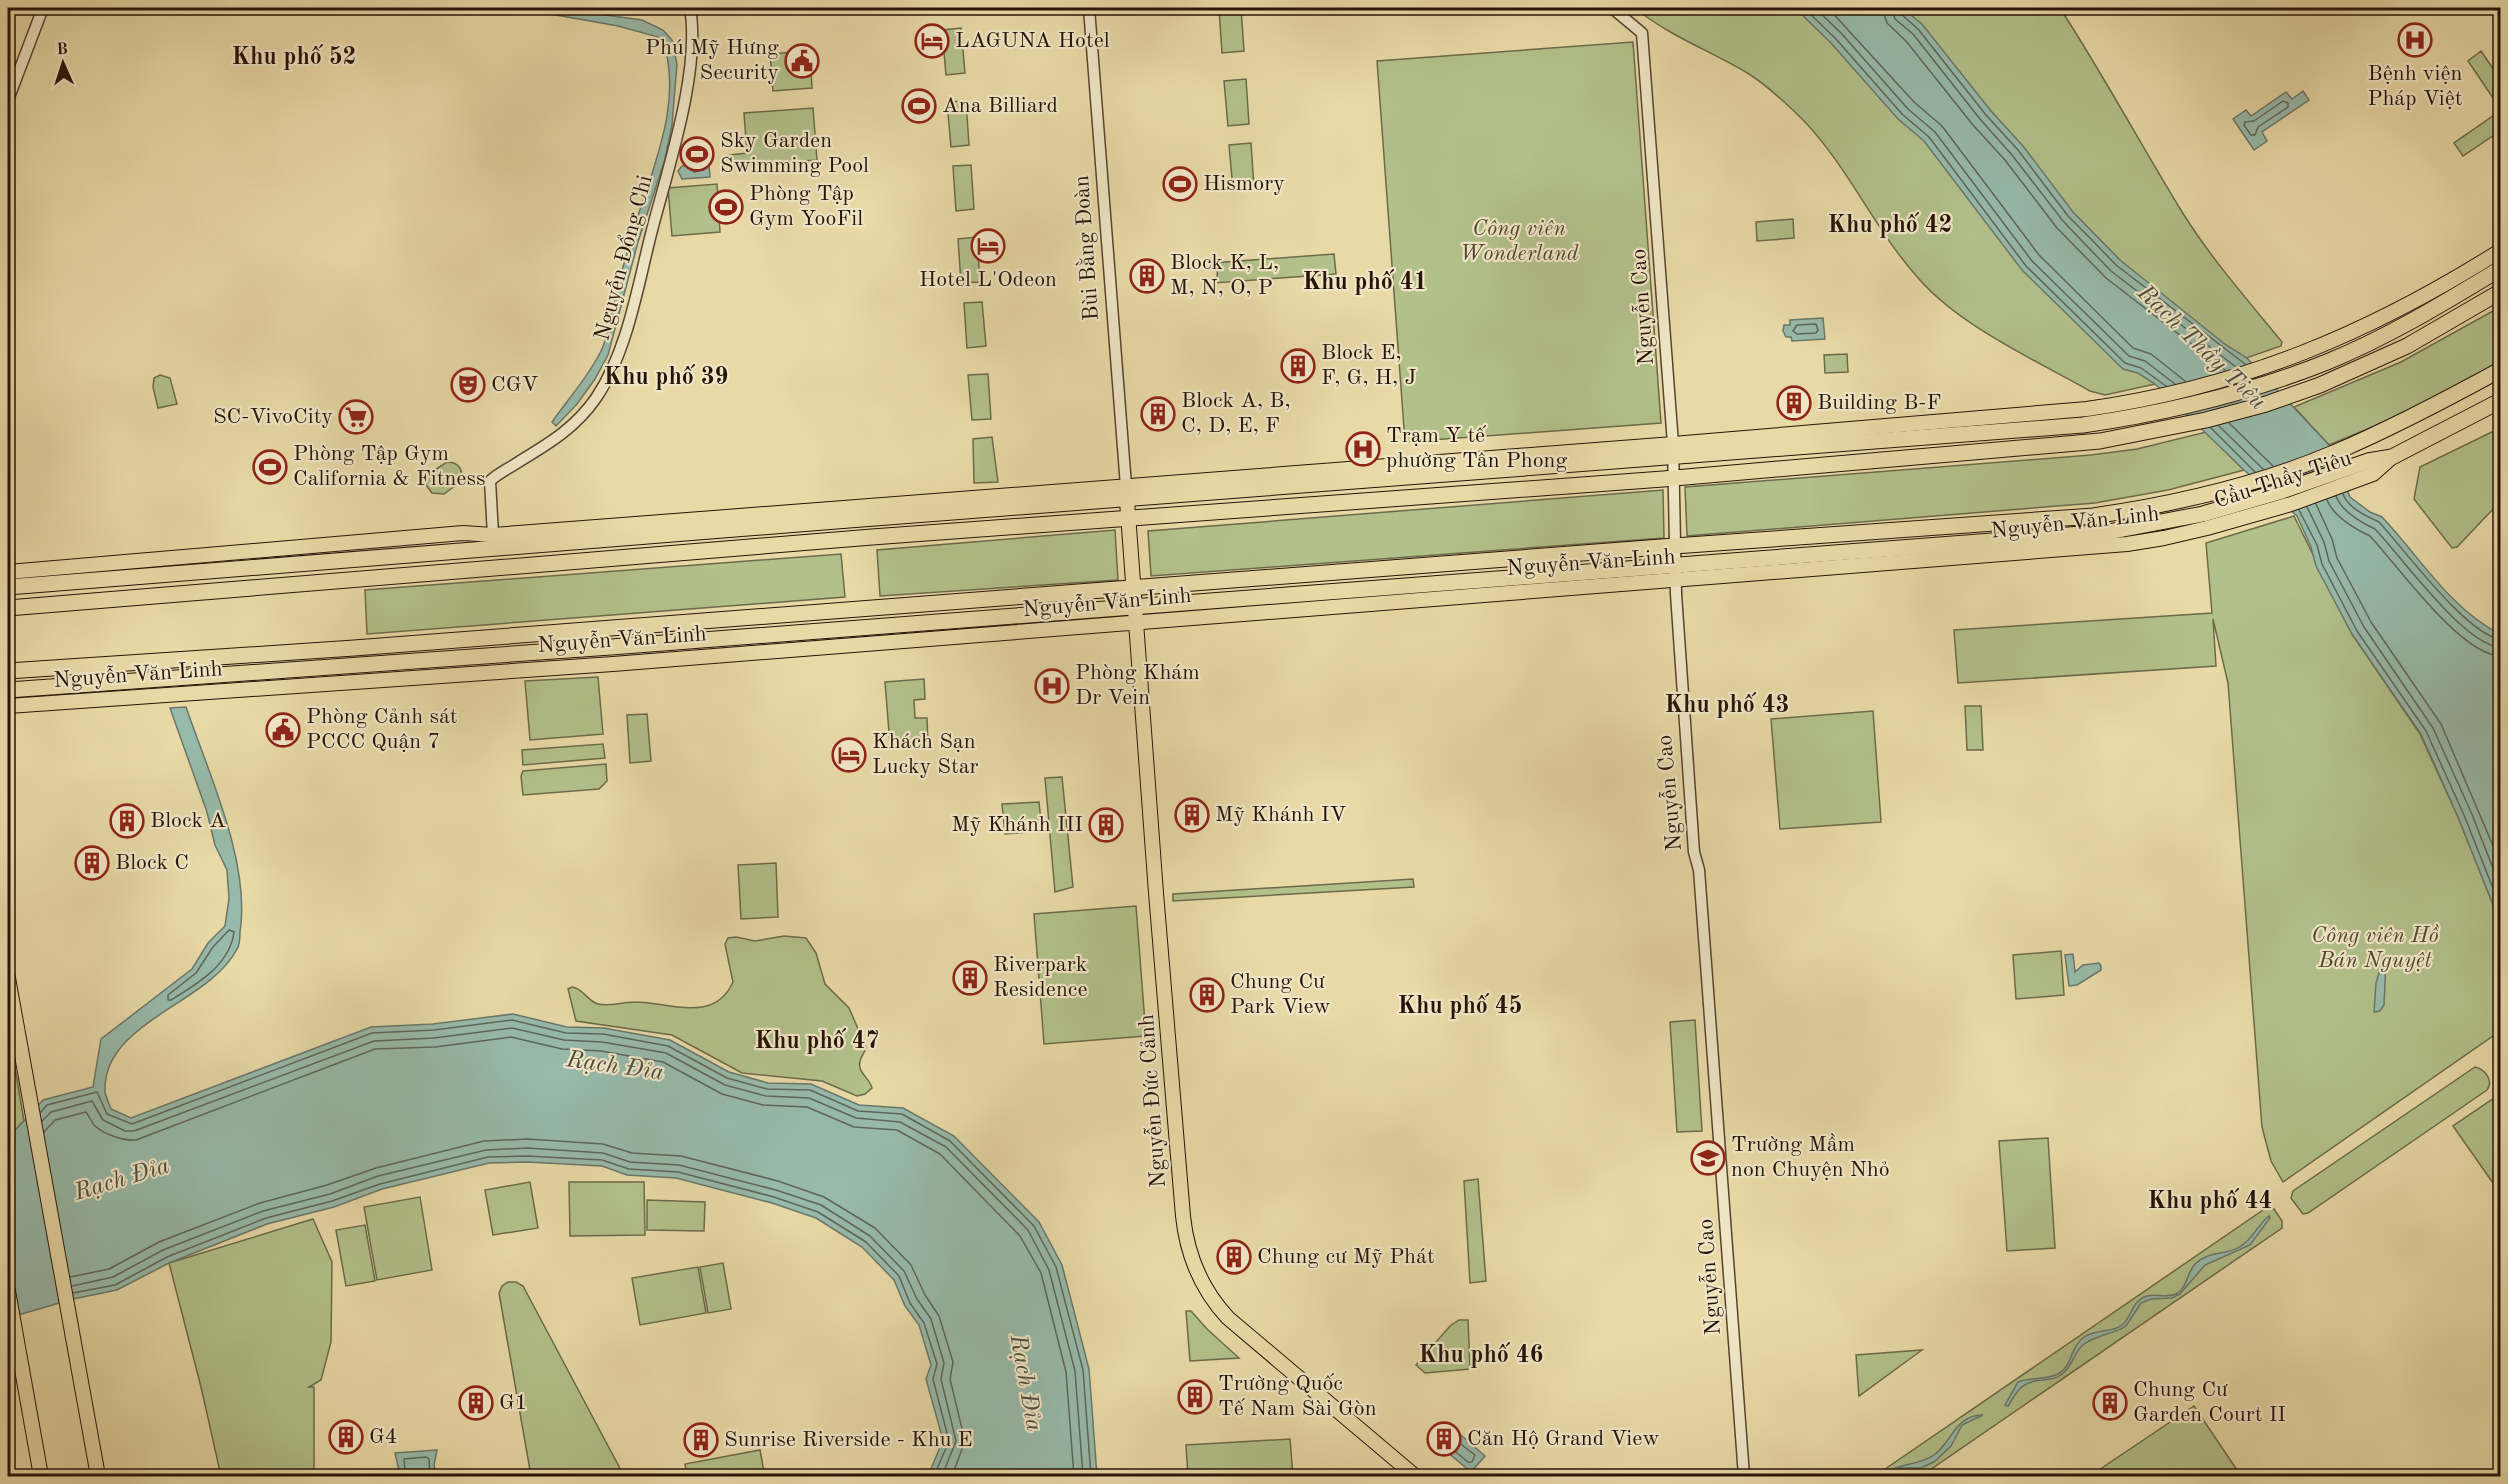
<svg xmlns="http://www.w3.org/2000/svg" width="2508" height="1484" font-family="'Old Standard TT',serif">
	<rect width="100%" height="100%" fill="#e8d9a7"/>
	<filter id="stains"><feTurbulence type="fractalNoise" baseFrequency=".00333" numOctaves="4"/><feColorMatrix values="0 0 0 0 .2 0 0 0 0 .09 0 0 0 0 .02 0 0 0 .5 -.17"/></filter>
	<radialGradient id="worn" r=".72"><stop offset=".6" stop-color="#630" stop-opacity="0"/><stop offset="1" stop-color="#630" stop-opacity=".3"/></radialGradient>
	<path fill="#b2c08a" stroke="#6c6a4a" stroke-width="1.5" d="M1241 8 1244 51 1222 53 1219 9Z
		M1635 8H1821L2155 384 2105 395 2090 391C2035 360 1960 326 1919 279 1872 227 1846 160 1794 111 1780 98 1765 84 1749 74 1711 51 1669 36 1635 8Z
		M1873 8H2060C2102 73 2139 141 2179 207 2208 255 2246 298 2282 342L2281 346 2229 364 2140 286Z
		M961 28 965 73 946 75 942 30Z
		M1633 42 1661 423 1405 442 1377 61Z
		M2481 51 2500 79V98L2495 101 2468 61Z
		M794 52 796 72 811 71 812 88 773 91 770 54Z
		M1246 79 1249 124 1228 126 1224 81Z
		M966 101 969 145 951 147 947 102Z
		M813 108 817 160 731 166 730 155 747 153 744 113Z
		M2500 111V131L2463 156 2454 143Z
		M1251 143 1254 188 1233 190 1229 145Z
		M971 165 974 209 956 211 953 166Z
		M717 184 720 232 672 236 668 188Z
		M1793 219 1794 238 1757 241 1756 222Z
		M977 237 980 282 961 283 958 239Z
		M1334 254 1336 274 1214 283C1219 276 1219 270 1213 263Z
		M982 302 986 346 967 348 964 303Z
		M2500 307V367L2375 426 2329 445 2294 407 2401 362Z
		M1847 354 1848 372 1825 373 1824 355Z
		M988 374 991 419 972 420 968 375Z
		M160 375 170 378 177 404 158 408 153 387 154 378Z
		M2500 428V506L2494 508 2457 547 2452 548 2414 499 2420 467Z
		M2206 432 2244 470 2168 490 2095 503 1687 536 1685 487 2091 455 2137 449Z
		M992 437 998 482 974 483 973 439Z
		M447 462C459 462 465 471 460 482L444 494 432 493 426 485 427 475Z
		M1663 490 1664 538 1151 576 1148 531Z
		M2294 516 2352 634 2420 734 2458 817 2500 922V1031L2283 1182 2271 1161 2262 1127 2228 683 2213 619 2216 666 1958 683 1954 630 2212 613 2206 543Z
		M1115 530 1118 580 880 596 877 550Z
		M841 554 845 597 367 634 365 590Z
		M598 677 603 734 530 740 525 681Z
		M924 679 925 699 914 700 915 718H927L928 742 890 745 885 682Z
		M1965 706H1981L1983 750H1967Z
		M1873 711 1881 822 1780 829 1771 719Z
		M647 714 651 761 630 763 627 715Z
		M603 744 605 758 523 765 522 750Z
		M606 764 607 781 599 789 523 795 521 776 523 771Z
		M1062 777 1073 887 1055 892 1045 778Z
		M1039 802 1042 831 1005 834 1002 804Z
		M776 863 778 917 741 919 738 865Z
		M1413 879 1414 887 1173 901V894Z
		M1136 906 1146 1036 1044 1044 1034 914Z
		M784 936 806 938 816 953 825 984 849 1008 866 1047C865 1053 861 1056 860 1061 857 1073 870 1078 872 1088L865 1094 857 1096 822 1081 742 1073 672 1035 576 1021 568 989 572 987C583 988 587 1001 598 1004 610 1007 622 1002 635 1002 671 1002 714 1024 733 982L725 944 728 938 736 937 755 941Z
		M2061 951 2064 995 2016 999 2013 955Z
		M1695 1020 1702 1131 1677 1132 1670 1022Z
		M8 1027 24 1121 8 1138Z
		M2475 1067C2485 1069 2494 1081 2487 1090L2308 1213 2303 1214 2291 1198 2293 1191Z
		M2500 1094V1193L2453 1126Z
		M2048 1138 2055 1248 2007 1251 1999 1141Z
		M1478 1179 1486 1281 1470 1283 1464 1181Z
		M530 1182 538 1228 493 1235 485 1190Z
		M569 1182H644L645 1235 570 1236Z
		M420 1197 432 1270 377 1280 364 1207Z
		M647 1200 705 1202 704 1231 647 1230Z
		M2266 1208 2274 1209 2282 1221V1228L1921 1476H1875Z
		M313 1219 332 1262 331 1342 321 1380 309 1387H314V1476H221L201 1387 169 1263Z
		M365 1225 375 1281 346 1286 336 1230Z
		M723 1263 731 1309 708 1313 700 1267Z
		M698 1267 706 1313 640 1325 632 1278Z
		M508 1282H516L523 1286 624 1476H531L499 1293 502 1286Z
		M1186 1311H1191L1207 1329 1239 1358 1190 1361Z
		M1459 1320H1468L1470 1369 1425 1373 1416 1365 1450 1326Z
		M1922 1350 1859 1396 1856 1355Z
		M2194 1406 2241 1476H2090Z
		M1290 1439 1293 1476H1188L1186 1445Z
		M760 1450 764 1472 740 1476H687L685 1464Z"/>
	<path fill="#97baaa" stroke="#6a776a" stroke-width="1.5" d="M525 8H554L642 20 663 30 672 40 677 64 672 125 665 159 638 242 608 355 595 379 577 404 556 426 552 422C568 399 589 376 601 351 611 331 612 307 618 285 626 256 634 226 644 198 661 147 681 91 662 38L618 26 528 10Z
		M1795 8H1902L1922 24 1991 111 2023 146 2073 212 2120 260 2226 345 2247 358 2329 445 2350 497 2370 512 2382 517C2419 556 2451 610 2500 634V922L2458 817 2421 734 2352 634 2316 566 2311 547 2297 516 2244 470 2155 384 2138 373 2123 369 2022 270 1924 141 1898 119 1831 43Z
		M2303 91 2309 100 2262 132 2267 141 2254 150 2233 119 2246 110 2251 116 2286 92 2292 99Z
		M707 140 710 177 682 179 678 171 682 166H687L685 142Z
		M1823 318 1825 339 1792 341 1791 337H1786L1783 331 1784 325H1790V320Z
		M186 707C208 772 251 863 240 932 240 937 240 945 237 949 209 1004 102 1022 105 1092 106 1097 109 1104 111 1109L131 1118 371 1027 433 1024 513 1014 567 1027 604 1028 670 1040 729 1072 768 1083 811 1084 859 1105 903 1108 954 1136 1039 1222 1062 1265 1089 1369 1097 1476H928L943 1440 926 1379 931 1365 919 1325 905 1306 894 1280 862 1247 816 1218 772 1203 676 1178 627 1175 602 1166 527 1162 489 1163 382 1189 334 1207 267 1224 169 1263 117 1290 73 1299 8 1318V1138L43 1100 93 1087 101 1039 192 969 208 943 225 926 229 898 227 870 215 845 207 812 170 708Z
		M2073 954 2075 972 2083 965 2099 963 2101 966V970L2077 985 2069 986 2065 955Z
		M2382 958 2386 960 2384 1005 2380 1011 2374 1012 2376 983 2380 970 2371 964V959Z
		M2269 1216 2270 1218 2250 1245 2205 1265 2180 1294 2172 1298 2151 1299 2141 1303 2126 1326C2113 1335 2096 1334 2083 1345 2073 1353 2073 1367 2061 1375 2056 1379 2050 1379 2043 1380 2023 1381 2018 1389 2008 1406L2005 1405 2018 1382C2030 1377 2046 1380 2058 1374 2072 1367 2070 1347 2084 1337 2096 1329 2112 1333 2122 1325 2132 1317 2131 1303 2144 1297 2154 1292 2165 1299 2176 1294 2187 1289 2187 1272 2195 1264 2209 1250 2226 1256 2241 1246 2253 1239 2258 1224 2269 1216Z
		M1983 1415 1962 1425 1951 1446 1934 1462 1921 1468H1900L1887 1476H1884C1895 1462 1917 1467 1934 1455 1953 1441 1955 1415 1983 1415Z
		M1454 1429 1485 1456 1471 1472 1440 1446Z
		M437 1450 434 1465 436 1476H389L388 1474 399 1471 395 1453Z"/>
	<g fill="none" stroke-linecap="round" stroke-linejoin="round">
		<path stroke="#5e665a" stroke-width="1.5" d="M1804 8 1836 39 1902 114 1929 137 2026 266 2125 363 2141 368 2166 386
			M1815 8 1841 33 1908 109 1935 132 2032 261 2129 356 2145 361 2175 384
			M1828 8 1914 102 1942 126 2039 255 2133 348 2151 354 2185 381
			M1882 8 1887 23 1906 41 1973 125 2005 160 2057 228 2106 278 2225 370
			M1891 8 1895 19 1913 34 1980 119 2012 155 2063 221 2085 244 2111 271 2236 367
			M1899 8 1901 14 1918 29 1986 115 2018 150 2068 216 2091 239 2116 265 2245 364
			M2283 101 2288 103V107L2258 127 2255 135H2251L2244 125 2245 122 2254 121Z
			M700 147 703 170 694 172 692 170V150Z
			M1816 324 1818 330 1816 333 1797 334 1793 331 1797 325Z
			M2229 423 2273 466
			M2219 426 2263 469
			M2211 428 2255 472
			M2343 494C2348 508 2366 516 2379 522 2404 549 2467 635 2500 639
			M2336 496C2342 512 2360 522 2375 529 2401 556 2464 645 2500 647
			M2327 500C2334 517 2353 528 2370 536 2398 566 2460 654 2500 656
			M2316 504 2332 539 2337 558 2371 622 2441 724 2500 862
			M2307 507 2324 542 2329 561 2364 627 2433 728 2471 812 2500 886
			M2299 510 2317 545 2322 564 2357 631 2426 731 2464 815 2500 906
			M229 930 234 932C230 965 197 984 171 1000H168V995L196 973 213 947Z
			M41 1112 47 1105 97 1092 107 1114 132 1124 372 1033 434 1030 512 1020 566 1033 603 1034 668 1046 727 1078 767 1089 810 1090 858 1111 902 1114 950 1141 1034 1226 1056 1267 1083 1370 1091 1476
			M42 1121 51 1112 92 1101 103 1120 125 1131H134L374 1041 434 1038 512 1028 564 1040 602 1042 666 1053 725 1085 766 1096 809 1098 856 1118 900 1122 946 1147 1028 1230 1049 1270 1075 1371 1083 1476
			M44 1132 55 1120 86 1112C89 1116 91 1121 94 1125 103 1134 123 1141 136 1140L375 1049 435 1047 511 1037 562 1049 601 1051 663 1062 722 1094 763 1105 807 1107 854 1127 897 1130 940 1154 1020 1236 1041 1273 1066 1372 1074 1476
			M70 1277 109 1269 159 1242 260 1203 327 1185 376 1168 484 1141 527 1139 603 1144 632 1153 681 1156 778 1181 824 1197 875 1228 911 1265 925 1295 939 1316 953 1362 950 1379 965 1441 952 1476
			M72 1286 113 1277 163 1250 263 1211 330 1194 378 1176 486 1150 527 1148 603 1153 630 1162 679 1165 776 1190 821 1205 870 1236 904 1271 917 1299 931 1319 944 1363 941 1379 956 1441 942 1476
			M73 1293 115 1285 167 1257 266 1218 332 1201 380 1184 488 1157 527 1156 602 1160 629 1169 678 1172 774 1197 818 1212 866 1242 899 1276 910 1303 924 1323 937 1364 933 1379 949 1441 934 1476
			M1454 1439 1475 1455 1472 1462H1468L1450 1447Z
			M401 1476 405 1471 404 1459 426 1457 429 1459 430 1476"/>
		<g stroke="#564430" stroke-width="13">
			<path id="minor" d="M1089 8 1126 486
				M1612 8 1642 33 1673 444 1676 594 1694 852 1699 870 1744 1476
				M8 100 43 8
				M493 535 490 481C498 473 510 468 520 461 550 443 576 427 596 398 628 351 638 284 652 230 668 168 701 70 690 8"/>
		</g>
		<g stroke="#261309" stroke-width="16">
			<path id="major" d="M1126 487 1156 893 1183 1216C1187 1255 1201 1289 1228 1318L1415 1476
				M8 572 463 533 493 535 1673 444 2087 409C2242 387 2368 334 2500 251
				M8 706 613 664 2127 544 2164 538 2207 528 2291 504 2373 474 2392 457
				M8 978 98 1476
				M8 1291 41 1476"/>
		</g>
		<g stroke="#261309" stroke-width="17">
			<path id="highway" d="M8 587 849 520 2083 425C2166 413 2249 393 2327 362 2388 337 2444 303 2500 269
				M8 608 872 537 1663 479 2100 441 2206 420 2266 404 2320 385 2407 346 2500 292
				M8 671 354 648 1674 546 2093 516C2176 504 2259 485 2336 452 2392 428 2447 399 2500 370
				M8 690 611 647 2108 532 2203 514 2282 491 2368 461 2392 457 2500 401"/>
		</g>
		<use href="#minor" stroke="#f0e6c6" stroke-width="10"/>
		<use href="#major" stroke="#e8d9a7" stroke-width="14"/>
		<use href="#highway" stroke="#e8d9a7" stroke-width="15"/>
	</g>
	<defs>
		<g id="hospital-ring" transform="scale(1.725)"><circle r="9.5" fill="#f0e6c6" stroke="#8f2418" stroke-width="1.5"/><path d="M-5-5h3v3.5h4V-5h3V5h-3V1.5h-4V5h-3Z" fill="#8f2418"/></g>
		<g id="hotel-ring" transform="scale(1.725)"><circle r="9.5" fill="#f0e6c6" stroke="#8f2418" stroke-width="1.5"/><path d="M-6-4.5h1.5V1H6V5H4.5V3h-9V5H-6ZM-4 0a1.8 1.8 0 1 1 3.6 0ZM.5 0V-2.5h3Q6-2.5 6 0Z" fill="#8f2418"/></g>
		<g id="civic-ring" transform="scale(1.725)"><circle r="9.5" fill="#f0e6c6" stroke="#8f2418" stroke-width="1.5"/><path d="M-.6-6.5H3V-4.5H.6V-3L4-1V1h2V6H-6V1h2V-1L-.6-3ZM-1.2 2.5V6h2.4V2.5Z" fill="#8f2418"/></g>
		<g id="stadium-ring" transform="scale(1.725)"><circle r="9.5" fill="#f0e6c6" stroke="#8f2418" stroke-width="1.5"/><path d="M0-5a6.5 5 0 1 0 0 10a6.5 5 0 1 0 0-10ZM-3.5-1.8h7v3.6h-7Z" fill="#8f2418"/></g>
		<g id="building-ring" transform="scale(1.725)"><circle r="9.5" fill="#f0e6c6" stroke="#8f2418" stroke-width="1.5"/><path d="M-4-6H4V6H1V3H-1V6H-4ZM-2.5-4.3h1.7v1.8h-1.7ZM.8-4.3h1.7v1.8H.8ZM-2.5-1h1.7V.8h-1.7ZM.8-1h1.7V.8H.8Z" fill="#8f2418"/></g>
		<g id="theatre-ring" transform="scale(1.725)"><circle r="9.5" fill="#f0e6c6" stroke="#8f2418" stroke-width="1.5"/><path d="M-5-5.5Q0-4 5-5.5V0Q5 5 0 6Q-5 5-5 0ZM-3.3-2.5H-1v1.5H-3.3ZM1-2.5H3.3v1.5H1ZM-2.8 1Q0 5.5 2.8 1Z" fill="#8f2418"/></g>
		<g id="supermarket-ring" transform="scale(1.725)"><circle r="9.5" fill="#f0e6c6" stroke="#8f2418" stroke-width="1.5"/><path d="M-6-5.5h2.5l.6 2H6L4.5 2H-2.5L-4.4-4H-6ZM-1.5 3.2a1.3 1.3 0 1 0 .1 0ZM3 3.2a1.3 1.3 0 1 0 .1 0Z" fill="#8f2418"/></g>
		<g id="school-ring" transform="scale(1.725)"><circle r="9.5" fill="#f0e6c6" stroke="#8f2418" stroke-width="1.5"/><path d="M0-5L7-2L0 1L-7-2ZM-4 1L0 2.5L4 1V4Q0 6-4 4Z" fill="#8f2418"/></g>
	</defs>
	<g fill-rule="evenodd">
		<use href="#hospital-ring" x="2415" y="40"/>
		<use href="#hotel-ring" x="932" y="41"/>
		<use href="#civic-ring" x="802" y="61"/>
		<use href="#stadium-ring" x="919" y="106"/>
		<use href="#stadium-ring" x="697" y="154"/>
		<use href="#stadium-ring" x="1180" y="184"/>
		<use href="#stadium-ring" x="726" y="207"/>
		<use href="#hotel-ring" x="988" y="246"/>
		<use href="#building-ring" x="1147" y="276"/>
		<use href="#building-ring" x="1298" y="366"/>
		<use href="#theatre-ring" x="468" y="385"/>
		<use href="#building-ring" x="1794" y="403"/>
		<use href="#building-ring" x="1158" y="414"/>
		<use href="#supermarket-ring" x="356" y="417"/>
		<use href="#hospital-ring" x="1363" y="449"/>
		<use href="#stadium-ring" x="270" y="467"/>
		<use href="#hospital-ring" x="1052" y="686"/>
		<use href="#civic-ring" x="283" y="730"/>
		<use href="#hotel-ring" x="849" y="755"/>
		<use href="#building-ring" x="1192" y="815"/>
		<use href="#building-ring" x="127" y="821"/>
		<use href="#building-ring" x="1106" y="825"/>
		<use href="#building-ring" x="92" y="863"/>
		<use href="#building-ring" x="970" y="978"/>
		<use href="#building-ring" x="1207" y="995"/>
		<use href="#school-ring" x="1708" y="1158"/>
		<use href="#building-ring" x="1234" y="1257"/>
		<use href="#building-ring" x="1195" y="1397"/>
		<use href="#building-ring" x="476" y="1403"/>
		<use href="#building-ring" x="2110" y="1403"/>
		<use href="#building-ring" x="346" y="1437"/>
		<use href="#building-ring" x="1444" y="1439"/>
		<use href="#building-ring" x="701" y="1440"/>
	</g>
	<g text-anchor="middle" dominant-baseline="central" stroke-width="4.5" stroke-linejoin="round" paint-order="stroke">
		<g font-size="22" fill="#261309" stroke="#f0e6c6" text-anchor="start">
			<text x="955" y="41">LAGUNA Hotel</text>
			<text x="779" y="48" text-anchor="end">Phú Mỹ Hưng<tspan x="779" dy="25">Security</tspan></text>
			<text x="2415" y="74" text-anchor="middle">Bệnh viện<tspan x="2415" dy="25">Pháp Việt</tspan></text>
			<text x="942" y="106">Ana Billiard</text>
			<text x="720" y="141">Sky Garden<tspan x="720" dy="25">Swimming Pool</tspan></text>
			<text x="1203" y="184">Hismory</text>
			<text x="749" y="194">Phòng Tập<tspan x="749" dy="25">Gym YooFil</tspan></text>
			<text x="1170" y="263">Block K, L,<tspan x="1170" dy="25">M, N, O, P</tspan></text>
			<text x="988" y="280" text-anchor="middle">Hotel L'Odeon</text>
			<text x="1321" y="353">Block E,<tspan x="1321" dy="25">F, G, H, J</tspan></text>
			<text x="491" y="385">CGV</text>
			<text x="1181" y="401">Block A, B,<tspan x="1181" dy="25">C, D, E, F</tspan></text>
			<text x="1817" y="403">Building B-F</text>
			<text x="333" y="417" text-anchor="end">SC-VivoCity</text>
			<text x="1386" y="436">Trạm Y tế<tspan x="1386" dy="25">phường Tân Phong</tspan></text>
			<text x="293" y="454">Phòng Tập Gym<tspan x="293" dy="25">California &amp; Fitness</tspan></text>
			<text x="1075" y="673">Phòng Khám<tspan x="1075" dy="25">Dr Vein</tspan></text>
			<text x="306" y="717">Phòng Cảnh sát<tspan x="306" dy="25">PCCC Quận 7</tspan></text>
			<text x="872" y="742">Khách Sạn<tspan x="872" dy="25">Lucky Star</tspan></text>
			<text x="1215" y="815">Mỹ Khánh IV</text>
			<text x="150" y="821">Block A</text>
			<text x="1083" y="825" text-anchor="end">Mỹ Khánh III</text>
			<text x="115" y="863">Block C</text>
			<text x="993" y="965">Riverpark<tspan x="993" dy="25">Residence</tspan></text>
			<text x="1230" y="982">Chung Cư<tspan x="1230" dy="25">Park View</tspan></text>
			<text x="1731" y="1145">Trường Mầm<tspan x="1731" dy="25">non Chuyện Nhỏ</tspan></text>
			<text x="1257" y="1257">Chung cư Mỹ Phát</text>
			<text x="1218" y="1384">Trường Quốc<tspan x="1218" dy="25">Tế Nam Sài Gòn</tspan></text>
			<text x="2133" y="1390">Chung Cư<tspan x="2133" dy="25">Garden Court II</tspan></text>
			<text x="499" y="1403">G1</text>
			<text x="369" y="1437">G4</text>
			<text x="1467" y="1439">Căn Hộ Grand View</text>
			<text x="724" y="1440">Sunrise Riverside - Khu E</text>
		</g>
		<g font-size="22" font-style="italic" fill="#504730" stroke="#f0e6c6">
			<text x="1519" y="229">Công viên<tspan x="1519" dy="25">Wonderland</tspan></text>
			<text x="2375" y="936">Công viên Hồ<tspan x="2375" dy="25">Bán Nguyệt</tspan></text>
		</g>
		<g font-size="22" fill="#261309" stroke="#f0e6c6">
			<text transform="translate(1087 248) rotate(-94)">Bùi Bằng Đoàn</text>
			<text transform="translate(624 258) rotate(-75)">Nguyễn Đổng Chi</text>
			<text transform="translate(1643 307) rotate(-94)">Nguyễn Cao</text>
			<text transform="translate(2283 480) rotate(-18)">Cầu Thầy Tiêu</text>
			<text transform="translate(2075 523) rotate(-6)">Nguyễn Văn Linh</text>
			<text transform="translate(1591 563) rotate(-4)">Nguyễn Văn Linh</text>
			<text transform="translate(1107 603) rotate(-5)">Nguyễn Văn Linh</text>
			<text transform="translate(622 640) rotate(-4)">Nguyễn Văn Linh</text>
			<text transform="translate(138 675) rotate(-4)">Nguyễn Văn Linh</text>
			<text transform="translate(1670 793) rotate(-95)">Nguyễn Cao</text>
			<text transform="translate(1153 1101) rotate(-94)">Nguyễn Đức Cảnh</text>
			<text transform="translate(1710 1277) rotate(-94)">Nguyễn Cao</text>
		</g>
		<g font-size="24" font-weight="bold" fill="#261309" stroke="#f0e6c6">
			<text x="294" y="58">Khu phố 52</text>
			<text x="1890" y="226">Khu phố 42</text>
			<text x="1365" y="283">Khu phố 41</text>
			<text x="666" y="378">Khu phố 39</text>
			<text x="1727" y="706">Khu phố 43</text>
			<text x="1460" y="1007">Khu phố 45</text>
			<text x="817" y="1042">Khu phố 47</text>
			<text x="2210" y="1202">Khu phố 44</text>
			<text x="1481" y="1356">Khu phố 46</text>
		</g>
		<g font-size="24" font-style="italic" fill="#4e4d41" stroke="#f0e6c6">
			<text transform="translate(2201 348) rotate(44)">Rạch Thầy Tiêu</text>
			<text transform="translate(615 1067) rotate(8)">Rạch Đỉa</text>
			<text transform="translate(122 1180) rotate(-17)">Rạch Đỉa</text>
			<text transform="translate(1025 1383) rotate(80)">Rạch Đỉa</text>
		</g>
	</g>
	<rect width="2508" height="1484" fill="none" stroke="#e8d9a7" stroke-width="30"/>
	<rect x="9" y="9" width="2490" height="1466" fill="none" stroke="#261309" stroke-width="3"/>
	<rect x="15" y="15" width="2478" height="1454" fill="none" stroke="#261309" stroke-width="1.5"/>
	<g transform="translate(63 63) rotate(357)" stroke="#f0e6c6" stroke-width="4.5" paint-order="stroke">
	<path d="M0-4.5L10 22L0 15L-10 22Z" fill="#261309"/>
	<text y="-9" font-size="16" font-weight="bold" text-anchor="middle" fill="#261309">B</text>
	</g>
	<rect width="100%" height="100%" filter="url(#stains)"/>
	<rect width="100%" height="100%" fill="url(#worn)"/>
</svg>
